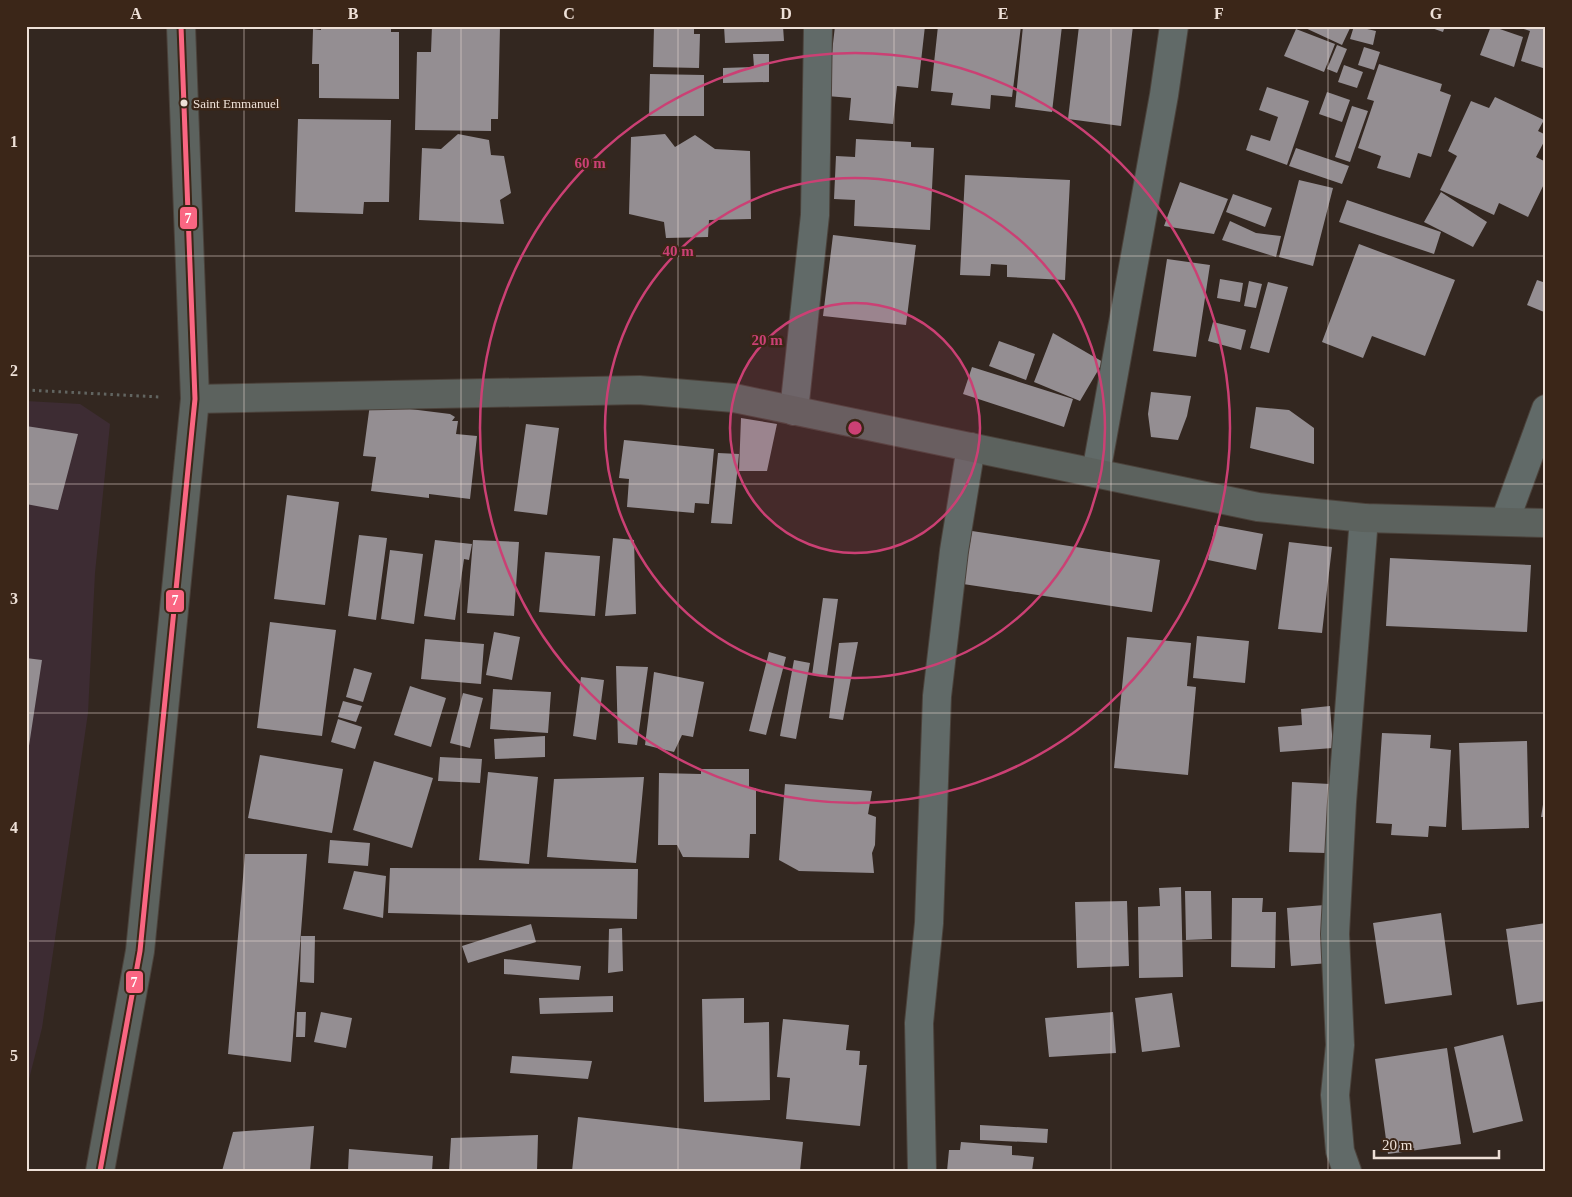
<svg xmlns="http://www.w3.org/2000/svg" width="1572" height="1197" font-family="'Times New Roman',serif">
	<rect width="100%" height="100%" fill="#332720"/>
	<path fill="#3d2c33" d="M26 401 80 404 110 424 95 573 88 713 42 1028 26 1091Z"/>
	<path fill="#948e92" d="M321 26H391V32H399V99L319 98V64H312L313 29 321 30Z
		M432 26H500L498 119H491V131L415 130 417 52H431Z
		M654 26H694V34H700L699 68 653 67Z
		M724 26H783L784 41 725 43Z
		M835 26H925L918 88 897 86 893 124 849 120 851 98 827 96Z
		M938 26H1021L1012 97 991 95 990 109 951 105 953 93 931 91Z
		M1023 26H1062L1052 112 1015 107Z
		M1079 26H1133L1121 126 1068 119Z
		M1301 26H1351L1342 45Z
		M1354 26 1376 31 1373 45 1350 39Z
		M1426 26H1445L1443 32Z
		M1491 26 1523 37 1514 67 1480 55Z
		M1515 26H1546V69L1521 61 1530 31Z
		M1296 29 1335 44 1324 72 1284 56Z
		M1337 45 1347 49 1337 73 1327 69Z
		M1364 47 1380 52 1374 70 1358 65Z
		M753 54H769V82L723 83V68L754 67Z
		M1379 64 1442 84 1440 91 1451 95 1431 157 1418 153 1410 178 1377 168 1381 156 1358 148 1374 101 1367 99Z
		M1344 65 1363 72 1357 88 1338 82Z
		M650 74 704 75V116H649Z
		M1267 87 1309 101 1287 165 1246 150 1251 135 1270 141 1278 117 1259 110Z
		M1327 92 1350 100 1342 122 1319 114Z
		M1495 97 1544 120 1538 131 1546 135V138L1536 157 1546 162V180L1528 217 1499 203 1494 215 1440 190 1457 156 1448 151 1471 101 1489 108Z
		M1352 106 1368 111 1350 162 1335 157Z
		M298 119 391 120 389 202H364L363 214 295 212Z
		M458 134 489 140 491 155 504 156 511 193 500 200 504 224 419 220 422 148 441 149Z
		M665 134 675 147 695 135 715 149 750 151 751 219 709 220 708 237 666 238 664 222 629 214 631 137Z
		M856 139 911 142V147L934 148 930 230 854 226 855 200 834 199 836 156 855 157Z
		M1296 148 1349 166 1342 184 1289 166Z
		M965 175 1070 180 1065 280 1007 277V265L991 264 990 276 960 275Z
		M1299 180 1333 188 1313 266 1279 257Z
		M1180 182 1228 199 1214 234 1164 226Z
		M1441 192 1487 222 1473 247 1424 222Z
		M1233 194 1272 208 1265 227 1226 212Z
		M1347 200 1441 232 1434 254 1339 222Z
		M1230 221 1256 233 1281 236 1276 257 1222 240Z
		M833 235 916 245 906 325 823 316Z
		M1359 244 1455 280 1425 356 1372 336 1363 358 1322 342Z
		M1167 259 1210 265 1196 357 1153 351Z
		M1220 279 1243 283 1240 302 1217 298Z
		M1537 280 1546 283 1544 312 1527 305Z
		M1249 281 1262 284 1256 308 1244 306Z
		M1268 282 1288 287 1269 353 1250 348Z
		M1213 322 1246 330 1241 350 1208 341Z
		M1053 333 1103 362 1080 401 1034 382Z
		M999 341 1035 354 1026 380 989 366Z
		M972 367 1073 399 1064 427 963 394Z
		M1151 392 1191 396 1187 416 1178 440 1151 437 1148 414Z
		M370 404 450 414 455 417 452 421H458L456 434 477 436 470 499 429 494V498L371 491 376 457 363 456Z
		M1256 407 1289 410 1314 428V464L1250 448Z
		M741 418 777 424 767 471H739Z
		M526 424 559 428 547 515 514 511Z
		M26 426 78 434 58 510 26 504Z
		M624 440 714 449 709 504 695 503 694 513 627 507 629 479 619 478Z
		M718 453 739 454 732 524 711 523Z
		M287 495 339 502 325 605 274 599Z
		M1215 525 1263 534 1256 570 1208 560Z
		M972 531 1160 560 1152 612 963 584Z
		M359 535 387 538 376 620 348 616Z
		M613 538 634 540 636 614 605 616Z
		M435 540 472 544 469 560 464 559 455 620 424 616Z
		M473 540 519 542 514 616 467 613Z
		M1289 542 1332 547 1322 633 1278 629Z
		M390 550 423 554 414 624 381 619Z
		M545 552 600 556 595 616 539 612Z
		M1390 558 1531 565 1527 632 1386 626Z
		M823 598 838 599 827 676 812 675Z
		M270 622 336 630 322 736 257 728Z
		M494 632 520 637 512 680 486 675Z
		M1197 636 1249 641 1245 683 1193 678Z
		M1127 637 1191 643 1187 686 1196 687 1188 775 1114 768Z
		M425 639 484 644 481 684 421 679Z
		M858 642 843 720 829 718 839 643Z
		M769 652 786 657 766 735 749 731Z
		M26 658 42 660 27 759H26Z
		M794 660 810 663 796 739 780 736Z
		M616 666 648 667 637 745 618 743Z
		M354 668 372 673 363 702 346 697Z
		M654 672 704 682 693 737 682 735 674 752 645 745Z
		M581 677 604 680 596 740 573 736Z
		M410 686 446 698 431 747 394 735Z
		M493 689 551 692 548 733 490 729Z
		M463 693 483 698 470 748 450 743Z
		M343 701 362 706 356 722 338 717Z
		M1330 706 1333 748 1280 752 1278 727 1302 725 1301 709Z
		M338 719 362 727 355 749 331 742Z
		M1382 733 1431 735 1430 748 1451 750 1446 827 1429 826 1428 837 1391 835 1392 824 1376 823Z
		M545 736V757L495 759 494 739Z
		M1527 741 1529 828 1462 830 1459 743Z
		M260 755 343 769 332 833 248 818Z
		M440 757 482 759 480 783 438 781Z
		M374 761 433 778 412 848 353 830Z
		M701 769H749V788H756V834H750L749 858 683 857 677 845H658L659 773 701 774Z
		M488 772 538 777 529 864 479 860Z
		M644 777 636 863 547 857 554 779Z
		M1292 782 1330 784 1326 853 1289 852Z
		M785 784 872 791 868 814 876 817 875 845 872 853 874 873 799 871 779 860Z
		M1545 792H1546V817H1541Z
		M330 840 370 843 368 866 328 863Z
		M245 854H307L291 1062 228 1054Z
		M390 868 638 869 637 919 388 913Z
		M354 871 386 876 383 918 343 909Z
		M1181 887 1183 977 1139 978 1138 907 1160 906 1159 888Z
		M1185 891H1211L1212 939 1186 940Z
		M1232 898H1263L1262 912H1276L1275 968 1231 967Z
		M1127 901 1129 966 1077 968 1075 902Z
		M1325 905 1329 963 1291 966 1287 908Z
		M1441 913 1452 995 1385 1004 1373 923Z
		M1546 923V1001L1517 1005 1506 929Z
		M531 924 536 942 468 963 462 946Z
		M622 928 623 971 608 973 609 929Z
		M301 936H315L314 983 300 982Z
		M504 959 581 966 579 980 504 974Z
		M1172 993 1180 1047 1142 1052 1135 998Z
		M613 996V1012L540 1014 539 998Z
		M744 998V1023L769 1022 770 1100 704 1102 702 999Z
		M297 1012H306L305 1037H296Z
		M321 1012 352 1018 346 1048 314 1042Z
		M1113 1012 1116 1053 1049 1057 1045 1018Z
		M783 1019 849 1025 846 1050 860 1051 859 1065H867L860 1126 786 1119 790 1078 777 1077Z
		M1503 1035 1523 1121 1473 1133 1454 1047Z
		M1447 1048 1461 1144 1388 1154 1375 1059Z
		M512 1056 592 1061 588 1079 510 1073Z
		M578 1117 803 1142 800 1171H572Z
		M980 1125 1048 1129 1047 1143 980 1140Z
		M314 1126 310 1171H222L233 1132Z
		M538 1135 537 1171H449L451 1138Z
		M961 1142 1012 1146V1155L1034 1157 1032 1171H947L949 1150H960Z
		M349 1149 433 1156 432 1171H348Z"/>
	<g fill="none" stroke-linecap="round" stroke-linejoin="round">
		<g stroke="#4b423b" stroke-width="30">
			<path id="street" d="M794 411 815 215 818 26
				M1096 473 1164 95 1174 26
				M1505 521 1546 409
				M922 1171 919 1023 929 923 937 696 954 551 971 447
				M1347 1171 1340 1151 1335 1095 1340 1045 1335 934 1342 802 1364 518"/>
		</g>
		<g stroke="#4b423b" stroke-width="30">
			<path id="secondary" d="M195 399 639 390 734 398 1258 507 1364 518 1546 523
				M100 1171 140 951 195 399 181 26"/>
		</g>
		<path stroke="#626561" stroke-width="3" stroke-dasharray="2.5 4" stroke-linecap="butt" d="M26 390 160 397"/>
		<use href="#street" stroke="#616a68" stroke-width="28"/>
		<use href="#secondary" stroke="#5c625e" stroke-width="28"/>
		<g stroke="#3b2618" stroke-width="9">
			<path id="bus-1" d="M100 1171 140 951 195 399 181 26"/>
		</g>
		<use href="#bus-1" stroke="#fa6682" stroke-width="5"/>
	</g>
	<path fill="none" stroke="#eee0d7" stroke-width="1" stroke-opacity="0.55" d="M244 26V1171M461 26V1171M678 26V1171M894 26V1171M1111 26V1171M1328 26V1171M26 256H1546M26 484H1546M26 713H1546M26 941H1546"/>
	<circle cx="855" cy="428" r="125" fill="#cb4074" fill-opacity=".12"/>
	<g fill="none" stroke="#cb4074" stroke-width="2.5">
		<circle cx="855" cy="428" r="125"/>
		<circle cx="855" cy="428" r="250"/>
		<circle cx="855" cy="428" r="375"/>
	</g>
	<circle fill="#eee0d7" stroke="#3b2618" stroke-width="2" cx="184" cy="103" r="4.5"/>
	<g text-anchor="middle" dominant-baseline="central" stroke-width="5" stroke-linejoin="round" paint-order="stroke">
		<g font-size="13" fill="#eee0d7" stroke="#3b2618" text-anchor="start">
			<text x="193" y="103">Saint Emmanuel</text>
		</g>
	</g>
	<circle cx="855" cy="428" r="8" fill="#cb4074" stroke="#3b2618" stroke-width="2.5"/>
	<g font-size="15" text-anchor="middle" font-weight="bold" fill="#cb4074" stroke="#3b2618" stroke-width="5" stroke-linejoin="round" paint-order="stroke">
		<text x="590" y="168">60 m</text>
		<text x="678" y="256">40 m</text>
		<text x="767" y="345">20 m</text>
	</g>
	<g stroke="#3b2618" stroke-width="2">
		<rect x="179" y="206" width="19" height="24" rx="5" fill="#fa6682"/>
		<rect x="165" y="589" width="20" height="24" rx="5" fill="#fa6682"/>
		<rect x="125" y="970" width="19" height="24" rx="5" fill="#fa6682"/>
	</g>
	<g font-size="14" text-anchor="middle" font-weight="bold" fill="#fff">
		<text x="188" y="223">7</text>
		<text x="175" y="605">7</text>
		<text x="134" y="987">7</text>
	</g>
	<rect width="1572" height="1197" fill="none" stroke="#3b2618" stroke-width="55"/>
	<path d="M1374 1150v8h125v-8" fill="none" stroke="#eee0d7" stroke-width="2.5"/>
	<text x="1382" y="1150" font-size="15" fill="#eee0d7" stroke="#3b2618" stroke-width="4" paint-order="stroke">20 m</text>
	<rect x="28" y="28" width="1516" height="1142" fill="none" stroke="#eee0d7" stroke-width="2"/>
	<g font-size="16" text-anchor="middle" font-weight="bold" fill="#eee0d7">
		<text x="136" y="19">A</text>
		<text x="353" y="19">B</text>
		<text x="569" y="19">C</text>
		<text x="786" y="19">D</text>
		<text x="1003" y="19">E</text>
		<text x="1219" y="19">F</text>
		<text x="1436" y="19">G</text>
		<text x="14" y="147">1</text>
		<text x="14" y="376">2</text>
		<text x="14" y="604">3</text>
		<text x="14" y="833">4</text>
		<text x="14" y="1061">5</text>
	</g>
</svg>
